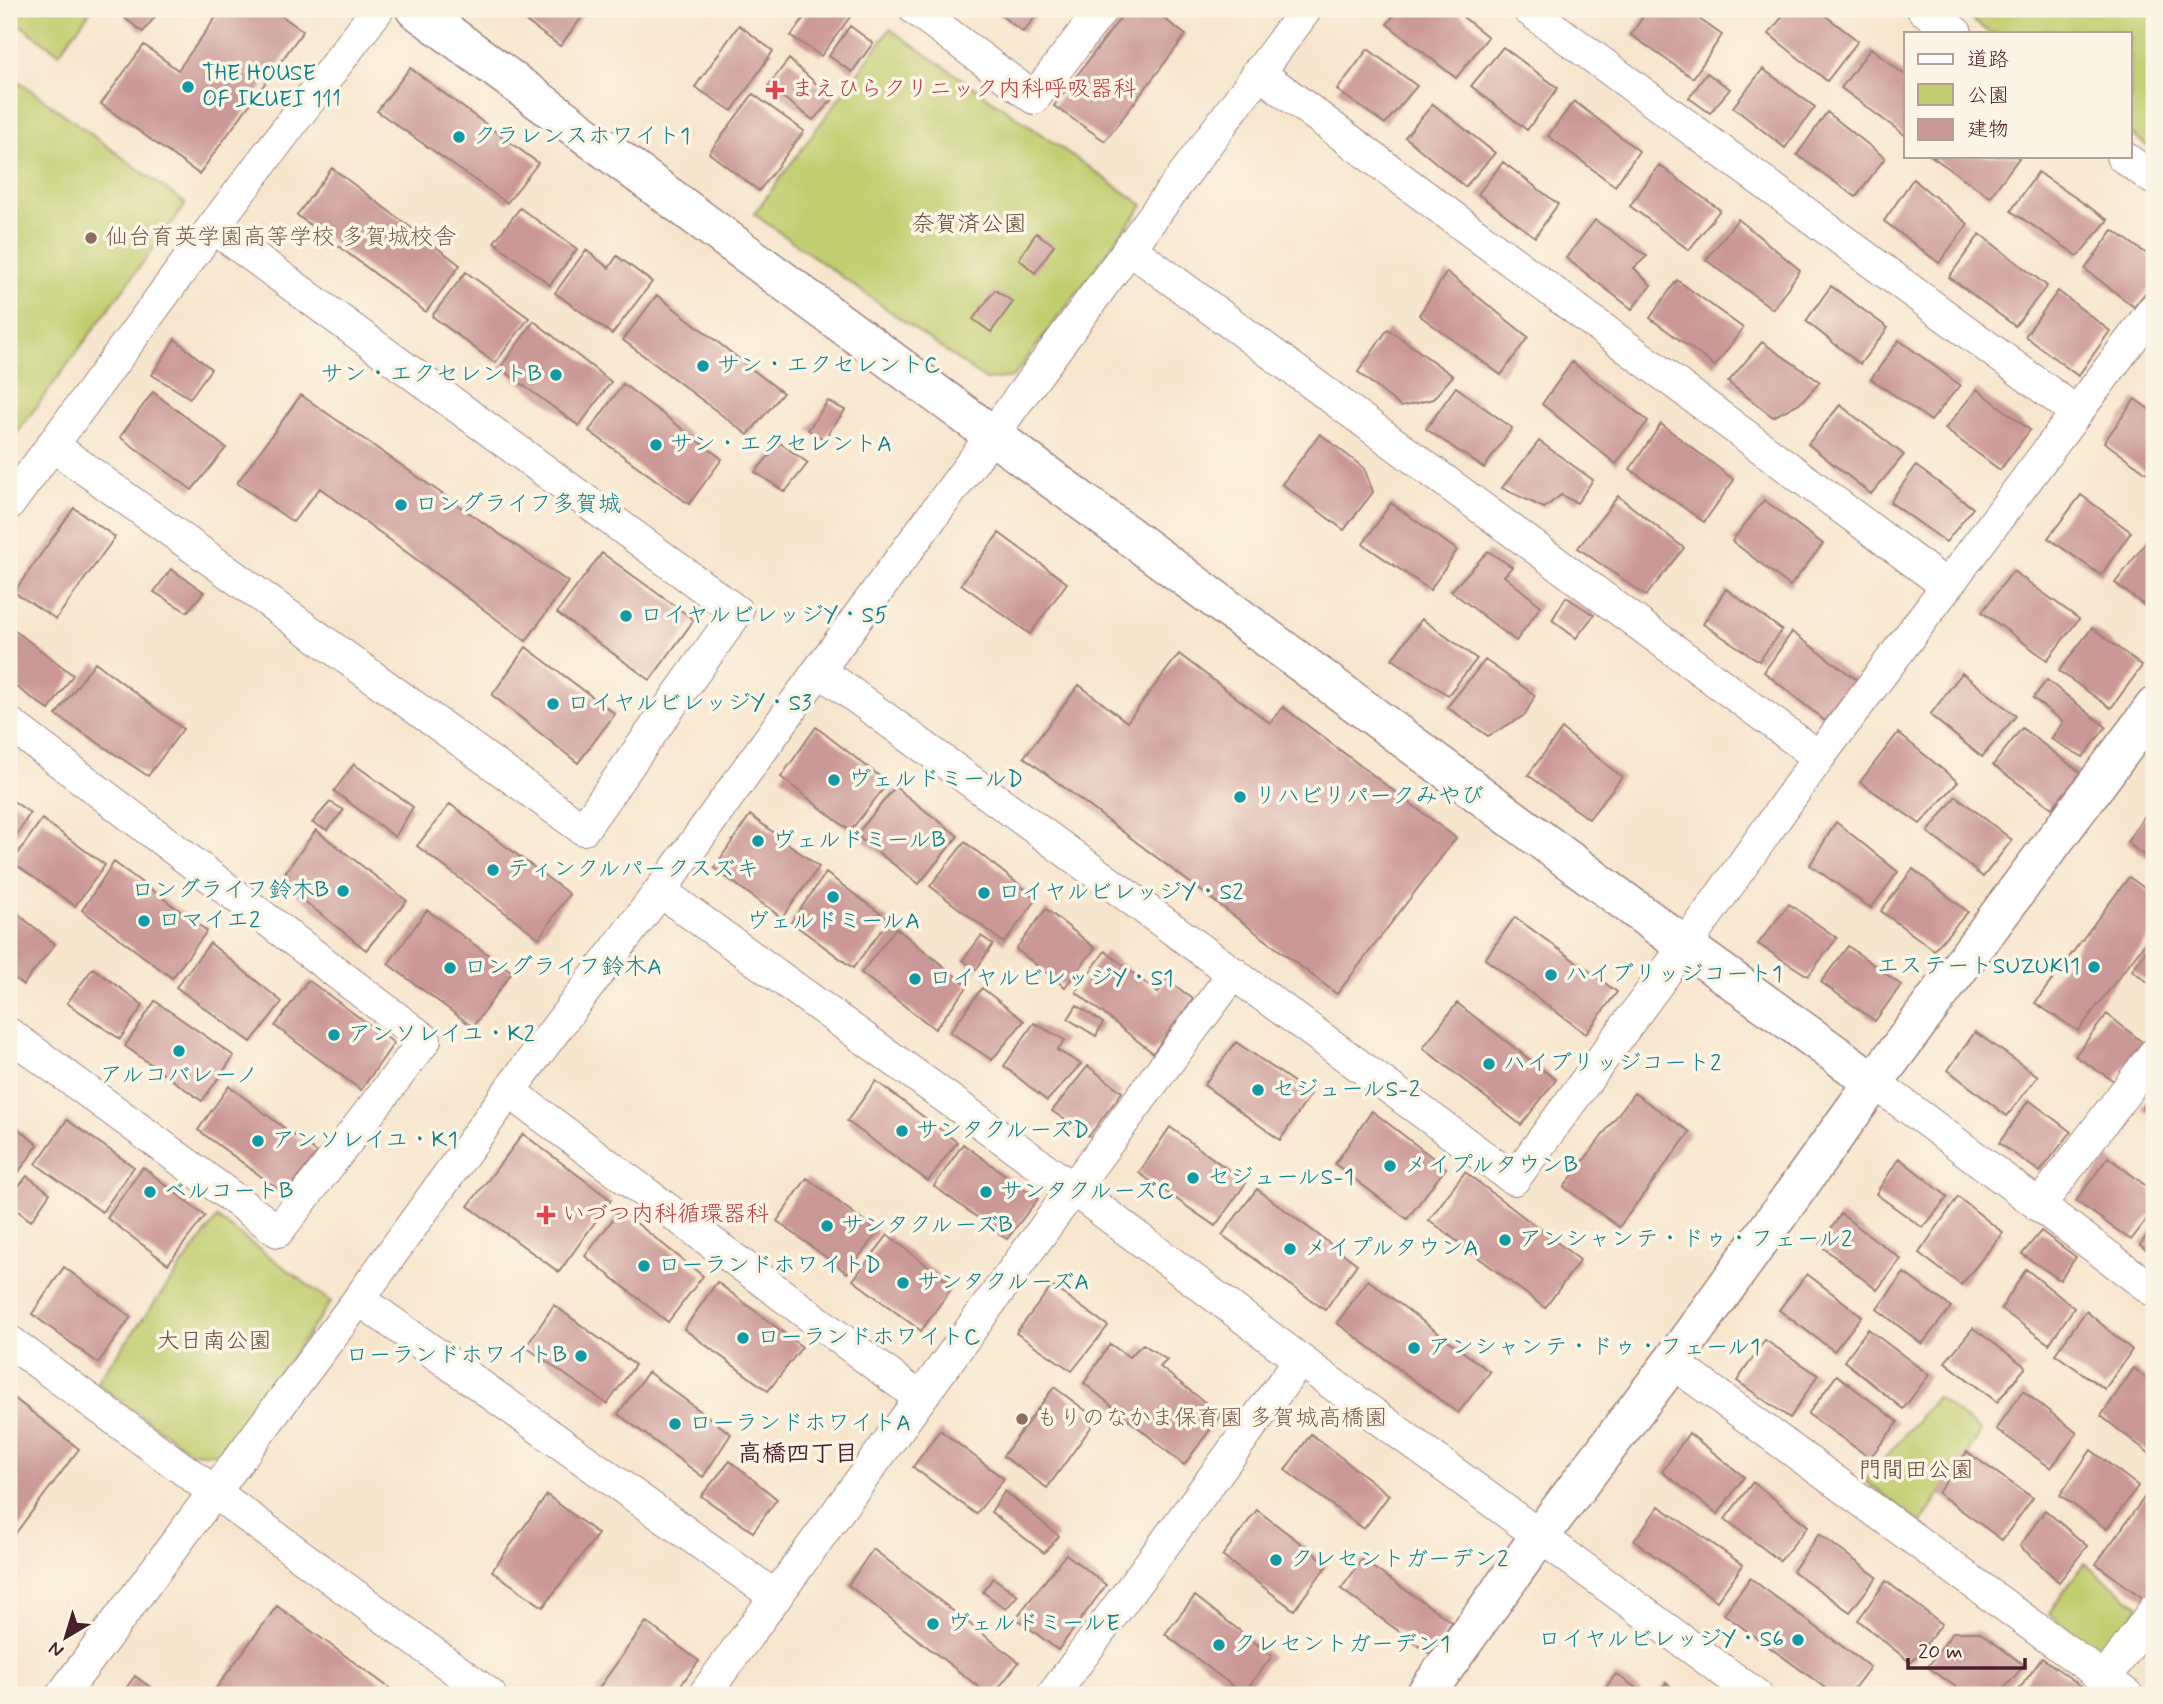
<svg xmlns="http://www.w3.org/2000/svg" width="2163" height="1704" font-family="Mynerve,'Klee One',sans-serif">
	<rect width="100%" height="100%" fill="#fcf5e5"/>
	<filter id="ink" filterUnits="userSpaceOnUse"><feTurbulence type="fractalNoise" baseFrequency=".0143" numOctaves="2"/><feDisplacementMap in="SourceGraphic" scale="14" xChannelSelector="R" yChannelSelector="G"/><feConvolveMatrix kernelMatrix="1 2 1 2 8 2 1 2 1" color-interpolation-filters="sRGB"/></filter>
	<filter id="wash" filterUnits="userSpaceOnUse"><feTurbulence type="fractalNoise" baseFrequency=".00686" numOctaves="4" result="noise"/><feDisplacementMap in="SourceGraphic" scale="28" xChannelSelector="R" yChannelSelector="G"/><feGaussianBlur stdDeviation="1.57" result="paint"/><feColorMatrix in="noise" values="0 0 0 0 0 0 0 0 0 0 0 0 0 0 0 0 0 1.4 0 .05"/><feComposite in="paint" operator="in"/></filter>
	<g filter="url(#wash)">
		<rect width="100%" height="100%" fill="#f7e6ce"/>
		<path fill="#c1ce70" stroke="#86764e" stroke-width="2" d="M13 9H92L59 53 9 17Z
			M1970 9H2154V151L2130 133V33H1990L1965 15Z
			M890 29 1143 205 1013 377 986 380 754 214Z
			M9 74 186 204 9 444Z
			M217 1218 331 1302 220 1454 191 1452 96 1383Z
			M1937 1397 1981 1432 1921 1523 1865 1481Z
			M2084 1563 2139 1606 2110 1649 2097 1653 2049 1613Z"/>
		<g id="blocks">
			<path fill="#ca9896" d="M132 9H161L143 32 125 18Z
				M222 9H272L303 31 199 174 101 104 144 45 178 70Z
				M509 9H588L560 46Z
				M810 9H856L821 56 791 36Z
				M992 9H1042L1023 32Z
				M1127 9H1151L1186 35 1105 141 1054 106Z
				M1399 9H1453L1488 37 1456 78 1387 24Z
				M1648 9H1685L1722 35 1693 78 1631 35Z
				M1788 9H1817L1858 41 1827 81 1769 34Z
				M739 25 773 51 732 111 695 87Z
				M850 26 873 43 852 72 829 56Z
				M1503 47 1558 88 1527 130 1471 86Z
				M1871 48 1906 76V136L1841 88Z
				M1368 49 1417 86 1385 124 1337 90Z
				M789 59 833 99 813 120 768 86Z
				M410 68 538 163 507 203 377 111Z
				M1763 69 1815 107 1785 148 1733 107Z
				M1707 73 1730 89 1710 113 1689 98Z
				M753 94 804 131 759 191 709 153Z
				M1574 101 1639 151 1615 186 1548 136Z
				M1433 104 1495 153 1465 187 1405 137Z
				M1827 112 1885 158 1856 197 1797 155Z
				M1931 156H2016L2019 158 1990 197Z
				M1503 162 1558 204 1535 237 1478 194Z
				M1659 165 1720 210 1689 250 1630 206Z
				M332 168 460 265 426 312 297 215Z
				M2038 172 2108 220 2078 256 2011 211Z
				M1913 179 1968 224 1939 263 1884 221Z
				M520 208 577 249 550 285 494 242Z
				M1738 219 1800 270 1773 309 1706 260Z
				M1595 220 1647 256 1634 268 1651 285 1632 309 1566 258Z
				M2113 230 2154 259V282L2134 307 2085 269Z
				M1036 233 1054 245 1035 273 1019 259Z
				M1980 234 2047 286 2015 326 1949 277Z
				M586 250 609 268 617 256 652 282 612 334 555 293Z
				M466 272 529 318 495 363 432 316Z
				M1447 272 1528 337 1501 375 1419 315Z
				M1677 280 1743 328 1715 366 1650 318Z
				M1831 286 1888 328 1860 364 1806 321Z
				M995 290 1013 302 991 332 973 319Z
				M2058 291 2110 331 2078 376 2025 336Z
				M657 295 783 393 748 435 623 340Z
				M534 321 611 382 579 426 500 368Z
				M1388 329 1453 376 1433 399 1401 407 1358 372Z
				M175 339 211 369 190 398 152 375Z
				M1899 340 1960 385 1931 421 1871 379Z
				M1762 342 1820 382 1803 401 1773 417 1728 382Z
				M1572 362 1648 421 1616 464 1542 404Z
				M623 384 722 459 689 504 589 431Z
				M1456 387 1512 428 1484 468 1426 429Z
				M1977 389 2030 430 2000 470 1945 429Z
				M153 392 226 448 192 490 120 437Z
				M301 395 568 582 526 641 320 488 293 522 237 483Z
				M2135 399 2154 413V478L2104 442Z
				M828 401 845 410 824 439 808 430Z
				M1840 405 1904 455 1871 494 1808 444Z
				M1661 424 1734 480 1704 522 1630 469Z
				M1320 434 1364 468 1373 492 1344 530 1282 484Z
				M1539 441 1593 480 1577 503 1561 495 1544 508 1502 488Z
				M780 443 808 463 785 492 755 472Z
				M1916 466 1973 508 1946 542 1890 502Z
				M2081 495 2131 532 2101 575 2048 538Z
				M1618 496 1684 548 1646 596 1578 548Z
				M1764 500 1823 544 1790 586 1732 541Z
				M1391 503 1457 550 1430 590 1363 544Z
				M74 508 115 537 56 619 14 592Z
				M999 533 1067 583 1030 634 961 584Z
				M2151 536 2154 539V613L2115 583Z
				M1488 551 1512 567 1504 576 1541 606 1516 641 1451 591Z
				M602 553 694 620 650 680 557 613Z
				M171 569 204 592 187 612 154 592Z
				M2013 571 2079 619 2047 660 1982 612Z
				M1726 589 1782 630 1759 661 1703 624Z
				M1566 597 1594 615 1576 638 1552 620Z
				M1422 619 1477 659 1448 695 1392 659Z
				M9 626 73 675 49 710 9 682Z
				M2092 628 2142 666 2111 708 2059 671Z
				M1792 632 1857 680 1825 721 1764 672Z
				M526 647 615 714 578 763 492 695Z
				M1179 654 1270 723 1283 707 1456 838 1337 994 1024 757 1079 685 1127 722Z
				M1485 660 1535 695 1525 715 1488 736 1447 707Z
				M95 662 183 729 148 776 56 715Z
				M1962 673 2016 716 1982 757 1930 715Z
				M2047 680 2106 727 2083 757 2051 739 2063 722 2033 698Z
				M816 727 888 783 850 831 781 777Z
				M2022 728 2081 773 2052 808 1993 765Z
				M1562 729 1622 777 1589 819 1528 775Z
				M1898 733 1958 782 1920 824 1860 782Z
				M354 764 413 807 395 837 334 791Z
				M895 787 958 836 919 884 856 835Z
				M1956 796 2012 840 1983 877 1928 832Z
				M9 798 30 813 9 848Z
				M330 802 344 810 327 830 312 823Z
				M450 804 569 894 539 938 417 846Z
				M2150 808 2154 811V864L2127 842Z
				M750 815 819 867 782 918 714 868Z
				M42 819 105 865 75 906 12 862Z
				M1836 822 1898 872 1871 908 1810 865Z
				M316 830 407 901 366 950 279 881Z
				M965 842 1037 899 1004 943 930 886Z
				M114 862 207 931 172 978 82 910Z
				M1913 869 1968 912 1934 950 1881 911Z
				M826 873 889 920 853 968 791 922Z
				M2129 877 2154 895V931L2078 1031 2035 1003Z
				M1789 904 1837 938 1808 976 1758 944Z
				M9 907 55 944 23 985 9 974Z
				M1046 909 1095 948 1065 987 1016 949Z
				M427 910 512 972 473 1027 388 964Z
				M1515 917 1617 992 1586 1034 1485 959Z
				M896 928 968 986 935 1029 861 973Z
				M981 936 993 944 976 970 963 960Z
				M2154 941V987L2132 970Z
				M210 943 282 1002 251 1042 176 987Z
				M1848 946 1901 985 1875 1021 1821 982Z
				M1105 951 1158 993 1166 979 1193 999 1153 1053 1076 992Z
				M93 968 143 1005 120 1039 67 1003Z
				M308 980 394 1043 361 1090 275 1026Z
				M982 988 1024 1021 992 1060 950 1032Z
				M155 1001 234 1056 202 1101 125 1046Z
				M1457 1003 1556 1080 1521 1125 1423 1048Z
				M1077 1005 1103 1023 1096 1036 1068 1019Z
				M2107 1014 2142 1042 2114 1081 2075 1056Z
				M1034 1023 1065 1040 1057 1050 1081 1064 1047 1101 1004 1066Z
				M1975 1032 2038 1076 2007 1116 1948 1070Z
				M1236 1042 1311 1094 1280 1140 1204 1085Z
				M1088 1066 1122 1092 1089 1136 1052 1111Z
				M876 1081 957 1142 928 1181 847 1121Z
				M229 1086 317 1153 285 1194 198 1130Z
				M2154 1092V1117L2142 1108Z
				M1634 1093 1690 1132 1619 1227 1564 1187Z
				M2029 1100 2071 1132 2040 1172 1999 1143Z
				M1372 1111 1446 1168 1407 1219 1335 1164Z
				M67 1120 134 1167 102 1212 36 1164Z
				M9 1121 38 1145 15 1177 9 1172Z
				M1170 1127 1246 1183 1215 1226 1139 1173Z
				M523 1134 611 1200 559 1272 468 1206Z
				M963 1144 1038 1199 1007 1239 934 1186Z
				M2108 1157 2154 1192V1210L2131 1240 2076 1201Z
				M1899 1158 1948 1197 1923 1228 1876 1194Z
				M143 1167 205 1216 168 1264 107 1218Z
				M1465 1172 1580 1260 1545 1308 1429 1220Z
				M27 1176 50 1193 31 1221 9 1204V1199Z
				M807 1178 878 1232 847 1273 777 1221Z
				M1257 1189 1357 1264 1325 1310 1222 1235Z
				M1958 1197 2003 1233 1961 1285 1919 1253Z
				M620 1210 703 1276 668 1322 585 1256Z
				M1841 1214 1901 1259 1877 1290 1820 1245Z
				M2154 1226V1256L2140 1245Z
				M2041 1231 2076 1257 2060 1280 2022 1254Z
				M888 1235 953 1286 921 1331 853 1280Z
				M64 1267 131 1317 98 1363 32 1314Z
				M2026 1269 2074 1308 2049 1344 2001 1309Z
				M1904 1273 1951 1307 1922 1344 1877 1309Z
				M1807 1274 1862 1316 1834 1351 1779 1310Z
				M1368 1280 1490 1372 1458 1413 1337 1323Z
				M717 1282 802 1347 768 1391 684 1329Z
				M1052 1286 1108 1326 1072 1371 1016 1333Z
				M554 1305 635 1365 607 1404 526 1347Z
				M2086 1311 2132 1350 2105 1389 2055 1354Z
				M1973 1328 2026 1367 1997 1402 1945 1362Z
				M1868 1329 1929 1375 1903 1409 1844 1361Z
				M1765 1340 1818 1375 1790 1418 1737 1381Z
				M1110 1344 1129 1357 1143 1344 1167 1360 1160 1367 1221 1415 1184 1465 1084 1383Z
				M2134 1368 2154 1385V1457L2101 1416Z
				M648 1372 731 1434 703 1477 618 1414Z
				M1837 1375 1898 1422 1870 1458 1808 1414Z
				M1054 1387 1097 1419 1047 1488 1003 1456Z
				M2023 1391 2077 1433 2051 1468 1996 1429Z
				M9 1394 79 1449 9 1542Z
				M940 1430 1004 1479 976 1514 913 1467Z
				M1689 1433 1744 1477 1718 1514 1662 1472Z
				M1311 1434 1389 1495 1364 1529 1285 1470Z
				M2091 1450 2138 1486 2107 1529 2060 1495Z
				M1967 1452 2033 1498 2002 1540 1938 1493Z
				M730 1461 777 1499 753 1532 701 1496Z
				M1753 1482 1808 1526 1780 1561 1725 1519Z
				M2154 1484V1590L2147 1601 2096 1564Z
				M1005 1491 1059 1536 1044 1553 991 1512Z
				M547 1495 598 1534 543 1607 492 1571Z
				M1659 1506 1743 1565 1717 1601 1634 1541Z
				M1257 1510 1328 1564 1294 1610 1222 1556Z
				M2045 1510 2087 1546 2059 1582 2020 1546Z
				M1819 1534 1877 1577 1850 1612 1793 1571Z
				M873 1549 1019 1662 993 1695H989L848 1585Z
				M1066 1554 1106 1585 1058 1650 1016 1618Z
				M1362 1560 1452 1622 1430 1654 1341 1589Z
				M993 1578 1018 1595 1006 1609 983 1592Z
				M1750 1578 1870 1667 1849 1695H1835L1724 1614Z
				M1886 1581 1942 1624 1911 1663 1858 1620Z
				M1195 1596 1272 1656 1243 1694 1165 1634Z
				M277 1606 399 1695H211Z
				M646 1622 699 1661 673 1695H594Z
				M1953 1632H1979L2024 1665 1999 1695H1967L1928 1667Z
				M2042 1658 2094 1695H2015Z
				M1616 1674 1642 1692 1639 1695H1600Z
				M135 1676 161 1695H121Z
				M1666 1683 1682 1695H1657Z"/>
		</g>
	</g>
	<g filter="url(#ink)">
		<use href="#blocks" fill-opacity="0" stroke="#a0827c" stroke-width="2"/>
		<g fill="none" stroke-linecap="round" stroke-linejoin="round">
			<g stroke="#a0827c" stroke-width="34">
				<path id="street" d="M915 9 1034 98 1102 9
					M1528 9 2076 412
					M1923 9 1956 33
					M1258 72 1947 586
					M2122 156 2154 179
					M1129 248 1819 757
					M52 445 583 829 737 612 213 227
					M9 504 213 227 378 9
					M819 670 1514 1179 1685 946 1819 757 2154 309
					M9 723 425 1040 278 1231 9 1034
					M660 891 1073 1189 1300 1360 1756 1695
					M1874 1082 2154 1291
					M509 1091 920 1398
					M2039 1206 2154 1054
					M359 1299 776 1597
					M9 1341 490 1695
					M1672 1362 2127 1695
					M2105 1679 2154 1610
					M62 1695 359 1299 509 1091 660 891 819 670 1306 9
					M704 1695 1073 1189 1234 973
					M1053 1695 1300 1360"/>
			</g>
			<g stroke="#a0827c" stroke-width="41">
				<path id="secondary" d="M415 9 1685 946 1874 1082
					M1425 1695 1539 1537 1672 1362 1874 1082 2154 707"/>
			</g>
			<use href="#street" stroke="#fff" stroke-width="32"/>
			<use href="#secondary" stroke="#fff" stroke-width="38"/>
		</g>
	</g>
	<g fill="#0f9aa8" stroke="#fcf5e5" stroke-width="2.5">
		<circle cx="188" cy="87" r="7"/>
		<circle cx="459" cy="137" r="7"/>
		<circle cx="703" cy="366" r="7"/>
		<circle cx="556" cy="375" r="7"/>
		<circle cx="656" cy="445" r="7"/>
		<circle cx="401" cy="505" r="7"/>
		<circle cx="626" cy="616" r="7"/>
		<circle cx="553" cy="704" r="7"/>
		<circle cx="834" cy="780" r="7"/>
		<circle cx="1240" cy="797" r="7"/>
		<circle cx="758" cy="841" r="7"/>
		<circle cx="493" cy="870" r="7"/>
		<circle cx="343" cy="891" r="7"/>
		<circle cx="984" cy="893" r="7"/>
		<circle cx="833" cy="897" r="7"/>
		<circle cx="144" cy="921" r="7"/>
		<circle cx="2094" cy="967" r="7"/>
		<circle cx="450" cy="968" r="7"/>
		<circle cx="1551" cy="975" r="7"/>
		<circle cx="915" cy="979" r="7"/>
		<circle cx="334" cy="1035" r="7"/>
		<circle cx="179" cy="1051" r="7"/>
		<circle cx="1489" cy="1064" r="7"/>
		<circle cx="1258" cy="1090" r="7"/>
		<circle cx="902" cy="1131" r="7"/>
		<circle cx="258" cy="1141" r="7"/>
		<circle cx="1390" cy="1166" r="7"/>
		<circle cx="1193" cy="1178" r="7"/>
		<circle cx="150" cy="1192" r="7"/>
		<circle cx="986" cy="1192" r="7"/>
		<circle cx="827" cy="1226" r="7"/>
		<circle cx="1505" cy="1240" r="7"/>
		<circle cx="1290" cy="1249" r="7"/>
		<circle cx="644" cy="1266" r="7"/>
		<circle cx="903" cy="1283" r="7"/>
		<circle cx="743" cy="1338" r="7"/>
		<circle cx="1414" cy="1348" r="7"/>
		<circle cx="581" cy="1356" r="7"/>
		<circle cx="675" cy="1424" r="7"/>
		<circle cx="1276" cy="1560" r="7"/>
		<circle cx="933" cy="1624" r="7"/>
		<circle cx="1798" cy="1640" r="7"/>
		<circle cx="1219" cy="1645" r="7"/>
	</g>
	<g fill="#e0444e" stroke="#fcf5e5" stroke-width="2.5">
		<path d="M771.5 79.5h7v7h7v7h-7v7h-7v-7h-7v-7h7z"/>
		<path d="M542.5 1204.5h7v7h7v7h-7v7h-7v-7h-7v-7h7z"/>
	</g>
	<g fill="#8d6e63" stroke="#fcf5e5" stroke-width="2.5">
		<circle cx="91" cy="238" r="7"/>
		<circle cx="1022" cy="1419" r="7"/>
	</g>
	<g text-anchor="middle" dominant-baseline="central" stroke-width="7" stroke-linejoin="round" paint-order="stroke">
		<g font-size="23" fill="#0d838f" stroke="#fcf5e5" text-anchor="start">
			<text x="202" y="74">THE HOUSE<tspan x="202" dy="26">OF IKUEI 111</tspan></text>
			<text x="473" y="137">クラレンスホワイト1</text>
			<text x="717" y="366">サン・エクセレントC</text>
			<text x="542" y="375" text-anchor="end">サン・エクセレントB</text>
			<text x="670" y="445">サン・エクセレントA</text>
			<text x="415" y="505">ロングライフ多賀城</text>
			<text x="640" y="616">ロイヤルビレッジY・S5</text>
			<text x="567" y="704">ロイヤルビレッジY・S3</text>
			<text x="848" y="780">ヴェルドミールD</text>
			<text x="1254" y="797">リハビリパークみやび</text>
			<text x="772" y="841">ヴェルドミールB</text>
			<text x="507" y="870">ティンクルパークスズキ</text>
			<text x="329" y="891" text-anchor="end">ロングライフ鈴木B</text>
			<text x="998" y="893">ロイヤルビレッジY・S2</text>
			<text x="158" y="921">ロマイエ2</text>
			<text x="833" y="922" text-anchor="middle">ヴェルドミールA</text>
			<text x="2080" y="967" text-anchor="end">エステートSUZUKI1</text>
			<text x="464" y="968">ロングライフ鈴木A</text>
			<text x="1565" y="975">ハイブリッジコート1</text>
			<text x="929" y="979">ロイヤルビレッジY・S1</text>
			<text x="348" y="1035">アンソレイユ・K2</text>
			<text x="1503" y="1064">ハイブリッジコート2</text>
			<text x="179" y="1076" text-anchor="middle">アルコバレーノ</text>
			<text x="1272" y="1090">セジュールS-2</text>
			<text x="916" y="1131">サンタクルーズD</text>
			<text x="272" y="1141">アンソレイユ・K1</text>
			<text x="1404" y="1166">メイプルタウンB</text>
			<text x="1207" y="1178">セジュールS-1</text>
			<text x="164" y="1192">ベルコートB</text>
			<text x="1000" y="1192">サンタクルーズC</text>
			<text x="841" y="1226">サンタクルーズB</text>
			<text x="1519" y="1240">アンシャンテ・ドゥ・フェール2</text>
			<text x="1304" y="1249">メイプルタウンA</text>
			<text x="658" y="1266">ローランドホワイトD</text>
			<text x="917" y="1283">サンタクルーズA</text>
			<text x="757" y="1338">ローランドホワイトC</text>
			<text x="1428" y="1348">アンシャンテ・ドゥ・フェール1</text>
			<text x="567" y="1356" text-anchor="end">ローランドホワイトB</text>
			<text x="689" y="1424">ローランドホワイトA</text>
			<text x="1290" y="1560">クレセントガーデン2</text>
			<text x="947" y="1624">ヴェルドミールE</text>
			<text x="1784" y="1640" text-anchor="end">ロイヤルビレッジY・S6</text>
			<text x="1233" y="1645">クレセントガーデン1</text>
		</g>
		<g font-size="23" fill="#be3a42" stroke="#fcf5e5" text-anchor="start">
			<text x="791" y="90">まえひらクリニック内科呼吸器科</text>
			<text x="562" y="1215">いづつ内科循環器科</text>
		</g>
		<g font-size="23" fill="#684b3c" stroke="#fcf5e5">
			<text x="969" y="225">奈賀済公園</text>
			<text x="214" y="1342">大日南公園</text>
			<text x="1916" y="1471">門間田公園</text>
		</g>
		<g font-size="23" fill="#785e54" stroke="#fcf5e5" text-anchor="start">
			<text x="105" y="238">仙台育英学園高等学校 多賀城校舎</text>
			<text x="1036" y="1419">もりのなかま保育園 多賀城高橋園</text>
		</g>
		<g font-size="24" font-weight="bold" fill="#4a1f2b" stroke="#fcf5e5">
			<text x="798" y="1454">高橋四丁目</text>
		</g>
	</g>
	<rect width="2163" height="1704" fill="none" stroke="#fcf5e5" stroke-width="35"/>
	<rect x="1904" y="32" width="228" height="126" fill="#fcf5e5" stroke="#b59f9b" stroke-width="2"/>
	<rect x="1918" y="54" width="35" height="10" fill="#ffffff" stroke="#b59f9b" stroke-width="2"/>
	<text x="1967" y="66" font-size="21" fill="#4a1f2b">道路</text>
	<rect x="1918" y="84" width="35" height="21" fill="#c1ce70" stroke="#b59f9b" stroke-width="2"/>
	<text x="1967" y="102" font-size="21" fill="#4a1f2b">公園</text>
	<rect x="1918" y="119" width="35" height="21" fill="#ca9896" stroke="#b59f9b" stroke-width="2"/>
	<text x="1967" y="136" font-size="21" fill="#4a1f2b">建物</text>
	<g transform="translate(66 1637) rotate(218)" stroke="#fcf5e5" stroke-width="5" paint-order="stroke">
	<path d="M0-5L12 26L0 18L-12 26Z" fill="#4a1f2b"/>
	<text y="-10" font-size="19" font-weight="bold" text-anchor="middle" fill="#4a1f2b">N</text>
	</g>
	<path d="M1908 1658v10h117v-10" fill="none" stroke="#4a1f2b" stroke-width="3.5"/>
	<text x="1918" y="1658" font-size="21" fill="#4a1f2b" stroke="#fcf5e5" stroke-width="5" paint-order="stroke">20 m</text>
</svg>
